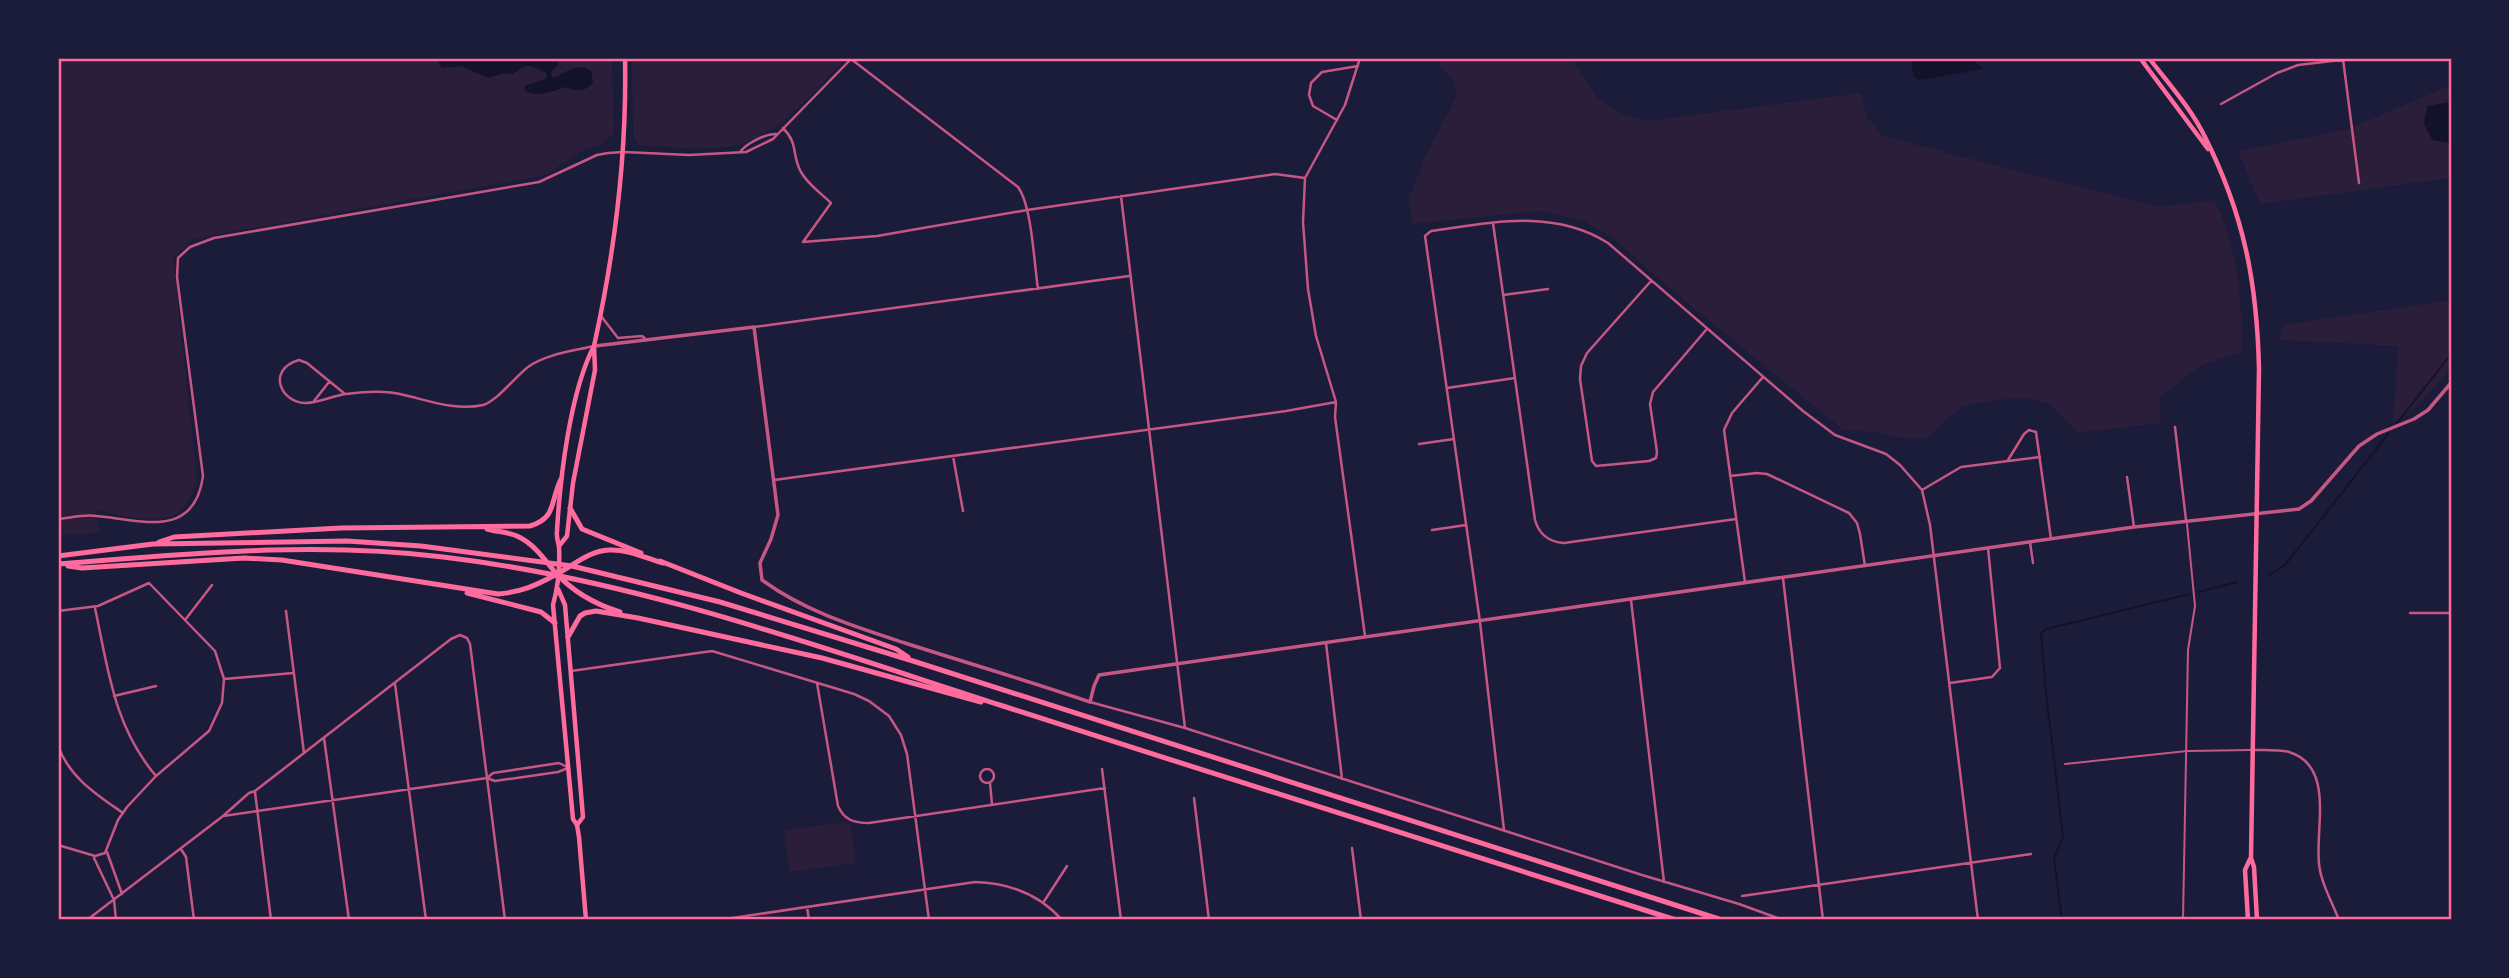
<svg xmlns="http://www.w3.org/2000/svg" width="2509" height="978" font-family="Signika,sans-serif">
	<rect width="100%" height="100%" fill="#1b1b3a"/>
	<path fill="#2a1e3b" d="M58 58H612L614 133 601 144 580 152 546 175 193 239 173 259 197 478C185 536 140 519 96 510L100 533 58 535Z
		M632 58H847C812 92 778 140 726 147 698 151 668 147 639 145L633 137Z
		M1434 58H1572L1599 100 1625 115 1647 121 1861 93 1867 117 1883 136 2158 207 2215 200C2238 249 2242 299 2242 352L2202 365 2160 397 2161 423 2077 433 2052 406 2033 399 2013 398 1962 406 1927 438 1908 439 1881 433 1843 430 1656 277 1616 240 1586 222 1540 211 1413 224 1409 198 1425 157 1456 97 1455 84Z
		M2451 85V102L2428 106 2449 144 2451 143V178L2260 204 2238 151 2348 129Z
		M2451 300V367L2422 402 2393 423 2398 346 2280 340 2282 325Z
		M845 822 850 824 856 863 790 872 784 830Z"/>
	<path fill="#12122b" d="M436 58H557L558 65 551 72 552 78C566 74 576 61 591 71L593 82C586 92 576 92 566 87 551 91 538 99 524 90L525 86 547 78 546 73C529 65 529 62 513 74L505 73 488 78 461 66 442 68Z
		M1910 58H1971L1984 69 1919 80 1914 77Z
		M2451 102V143L2432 140 2424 124 2427 106Z"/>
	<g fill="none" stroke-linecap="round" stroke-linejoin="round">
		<path stroke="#12122b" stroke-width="2" d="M2397 423 2451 354
			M2269 575 2285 565 2389 433
			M2198 592 2237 582
			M2062 920 2054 859 2063 836 2046 693 2041 633 2046 629 2190 594"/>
		<path stroke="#c65784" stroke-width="2" d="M2065 764 2187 751 2251 750
			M2183 920 2188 650 2195 606 2187 524"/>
		<path stroke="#c65784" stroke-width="2.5" d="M1360 58 1345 105 1305 178 1303 222 1308 289 1316 336 1336 402 1335 417 1365 636
			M851 59 1018 187C1032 206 1034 263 1038 289
			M2343 59 2359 183
			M2221 104 2277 73 2298 65 2358 58
			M1337 120 1313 106 1309 95 1311 83 1322 72 1358 66
			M783 128C798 143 792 154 800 170 806 183 821 193 831 203L803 242 877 236 1027 210 1275 174 1305 178
			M740 152C747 143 765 134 776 134
			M1121 196 1185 728
			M1493 223 1535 520C1539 534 1549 542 1564 543L1736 519
			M1651 281 1587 353 1581 366 1580 379 1592 461 1596 466 1649 461 1656 458 1657 452 1650 404 1653 392 1706 330
			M1503 295 1548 289
			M601 316 618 338 642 336 647 340
			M754 327 1129 276
			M299 360 307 363 345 394C333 396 318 403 306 403 282 404 265 370 299 360Z
			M1447 388 1515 378
			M345 394C365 392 384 390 404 395 430 401 456 411 483 405 497 401 515 377 528 367 546 354 573 351 594 346
			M314 401 329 382
			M2175 427 2186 520
			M1419 444 1454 439
			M953 456 963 511
			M2008 460 2024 434 2029 430 2036 432 2051 539
			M1730 476 1757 473 1767 474 1849 513 1857 523 1860 534 1865 566
			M2127 477 2134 527
			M774 480 1286 411 1336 402
			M1922 490 1961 467 2040 457
			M58 519C70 518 84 514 97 516 141 520 194 540 203 476L177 277 178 258 190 247 214 238 539 182 597 155 608 153 624 152 689 155 746 152 773 139 852 58
			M1432 530 1466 525
			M2030 542 2033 563
			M1783 578 1823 920
			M1745 582 1724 430 1732 413 1763 377
			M1631 600 1664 882
			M95 608C108 669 114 727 156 776
			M58 611 98 606 149 583 215 651 224 679 222 703 209 731 156 776 127 807 118 820 105 853 95 856 58 845
			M286 611 304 753
			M2410 613H2451
			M185 620 212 585
			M1326 643 1342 779
			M571 671 712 651 854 694 869 701 889 716 901 735 907 754 929 920
			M224 679 293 673
			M817 683 838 806C844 820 854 823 869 823L1105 788
			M1950 683 1992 677 2000 668 1988 548
			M395 684 426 920
			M114 696 156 686
			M1090 702 1185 728 1642 875 1739 904 1783 920
			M324 738 349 920
			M58 746C70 778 96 794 123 813
			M2251 750C2264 750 2278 749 2289 752 2335 766 2315 828 2319 864 2321 883 2332 902 2339 920
			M980 776a7 7 0 1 1 14 0a7 7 0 1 1-14 0Z
			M1102 769 1121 920
			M487 778 495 781 558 772 568 768
			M990 783 992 804
			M255 792 271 920
			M1194 798 1209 920
			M223 816 487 778 493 773 559 763 567 767
			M1504 830 1480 622 1425 236 1431 231C1490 223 1553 208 1608 243L1803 411 1835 435 1886 454 1900 465 1922 490 1930 525 1978 920
			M1352 848 1361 920
			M181 849 186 857 194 920
			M107 852 122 894
			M94 858 114 900 116 920
			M1742 896 2031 854
			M1043 903 1067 866
			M807 907 809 920
			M87 920 223 816 249 793 255 791 451 639 460 635 467 638 470 644 505 920
			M719 920 975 882C1009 883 1039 894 1062 920"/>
		<path stroke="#c65784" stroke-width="3.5" d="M595 346 754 327 778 515 771 539 760 563 762 580C804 611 856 627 905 643 967 663 1029 681 1090 702L1094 686 1099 675 2134 527 2299 509 2311 501 2359 446 2377 434 2414 419 2428 410 2451 383"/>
		<path stroke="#ff6b9d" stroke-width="4.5" d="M559 546 567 536 573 483 595 370 594 346C615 251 627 156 625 58
			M558 589 565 605 583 817 577 825
			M586 920 579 837 577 825 573 819 553 605C558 587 560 565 559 547 558 541 556 536 557 531 560 478 570 392 594 346"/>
		<path stroke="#ff6b9d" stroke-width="4.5" d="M2140 58 2208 149
			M2149 58C2168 83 2191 108 2205 137 2244 215 2257 282 2259 369L2251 858 2254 867 2257 920
			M2248 920 2245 870 2250 859"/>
		<path stroke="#ff6b9d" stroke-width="5" d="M570 508 582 529 641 553
			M487 529C497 532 510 532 519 537 535 545 544 559 555 572 573 592 594 604 620 612
			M159 542 174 537 341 528 530 526C557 518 550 501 561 479
			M58 556 153 544 347 541 421 546 572 566 720 602 913 661 1722 920
			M660 561 741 593 896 649 908 657
			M58 564C187 554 314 541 443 557 637 580 819 647 1003 706 1227 778 1451 849 1676 920
			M68 566 82 568 244 558 282 560 498 594C521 592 535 586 555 575 573 566 588 551 609 550 627 549 646 558 663 563
			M467 593 541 612 555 623
			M568 637 580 616 585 613 596 611 638 618 822 658 981 702"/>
	</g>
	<rect width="2509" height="978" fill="none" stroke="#1b1b3a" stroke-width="119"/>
	<rect x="60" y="60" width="2390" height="858" fill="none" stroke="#ff6b9d" stroke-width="2.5"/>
</svg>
